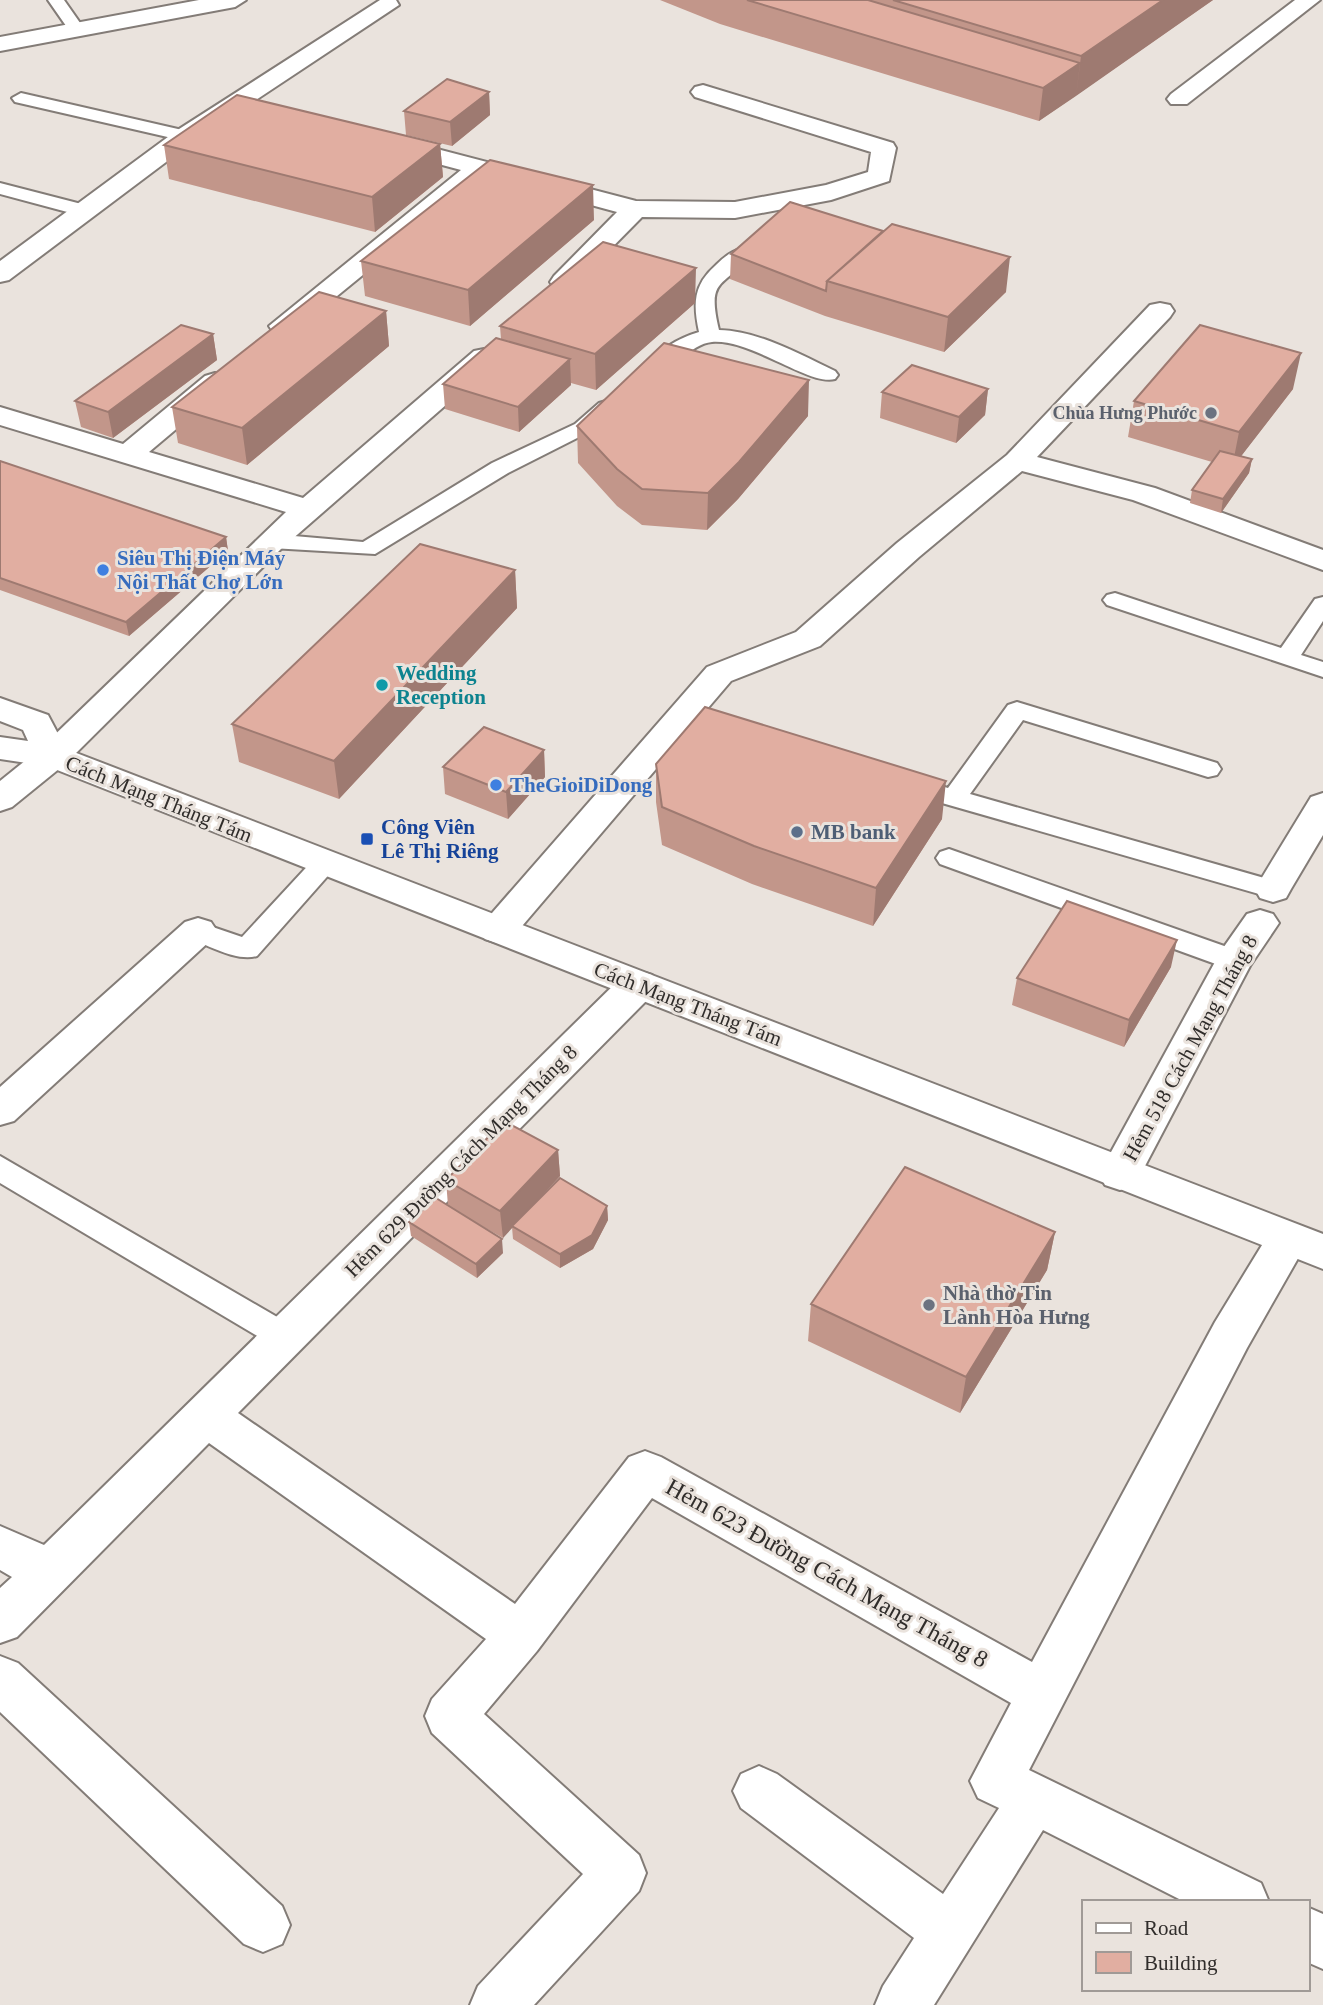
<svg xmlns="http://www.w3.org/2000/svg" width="1323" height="2005" font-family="Georgia,serif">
	<rect width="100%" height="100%" fill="#eae3dd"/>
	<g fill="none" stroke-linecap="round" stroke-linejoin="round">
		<g stroke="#837c77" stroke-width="4">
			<path id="service" d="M48 0H64L85 30 83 33H71Z
				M21 93 191 132 194 136 185 141 15 102 12 98Z
				M0 183 93 207 95 211 86 217 0 194Z
				M740 249 750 255C724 289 706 276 719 330 759 331 799 354 835 371L838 375 835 379C809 386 752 339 712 342 688 344 669 378 646 372L643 368C656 351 679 338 699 332 693 304 693 285 716 265 723 258 730 252 740 249Z
				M606 401 616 407 589 432 508 473 375 554 271 548 260 541 271 534 363 542 492 463 575 424 599 403Z
				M1115 593 1281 648 1315 599 1323 597V621L1301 655 1323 662V677L1107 605 1103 600 1107 595Z
				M1017 702 1217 763 1221 769 1217 775 1208 777 1023 720 970 794 1282 883 1286 889 1282 895 1273 898 900 791 896 785 900 779 909 777 948 788 1008 705Z
				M949 849 1244 953 1248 960 1244 967 1234 970 1224 967 940 864 936 858 940 852Z
				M324 855 333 858 337 864 333 870 257 956C236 962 208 945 188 938L184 931 188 924 198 922 242 937 315 858Z
				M0 1156 296 1328 301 1337 296 1346 285 1350 274 1346 0 1183Z"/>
		</g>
		<g stroke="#837c77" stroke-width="4">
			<path id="minor" d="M199 0H246L235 7 0 51V37Z
				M380 0H396L399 5 194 141 9 280 0 282V261L176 131Z
				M1295 0H1320L1187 104H1171L1167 99 1171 94Z
				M703 85 893 143 896 148 889 181 831 200 735 218 642 217 572 288H554L550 282 554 276 617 212 484 176 293 332H273L269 326 461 170 382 149 379 144 382 139 391 137 636 201 735 202 826 185 868 172 871 152 695 97 691 92 695 87Z
				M1160 303 1170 305 1174 311 1170 317 1037 457 1155 488 1323 550V570L1133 500 1022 471 919 557 820 646 731 681 511 939 498 943 485 939 479 930 485 921 707 667 796 632 897 543 1007 455 1150 305Z
				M484 349 494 351 498 357 494 363 282 548 65 764 53 767 41 764 36 756 41 748 286 512 0 425V407L123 444 205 376 215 373 225 376 229 382 225 388 149 452 303 498 474 351Z
				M1323 793V835L1291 889 1286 898 1273 902 1260 898 1255 889 1311 797Z
				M1260 910 1273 914 1279 923 1250 966 1135 1185 1120 1190 1105 1185 1099 1174 1221 951 1247 914Z
				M198 918 211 922 217 931 211 940 14 1121 0 1125V1087L185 922Z
				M638 971 652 975 657 985 652 995 238 1413 515 1604 629 1457 645 1451 661 1457 1032 1662 1215 1322 1273 1227 1288 1222 1303 1227 1309 1239 1247 1348 1029 1770 1261 1883 1269 1902H1185L1043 1830 934 2005H875L883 1986 914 1938 741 1808 733 1791 741 1774 759 1766 777 1774 943 1894 999 1808 978 1798 970 1781 1011 1703 652 1498 537 1651 484 1714 639 1855 646 1873 639 1891 534 2005H470L478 1986 583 1874 432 1733 425 1716 432 1699 486 1639 209 1443 17 1637 0 1643V1588L12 1577 0 1570V1526L44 1545 624 975Z
				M0 1656 18 1663 282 1906 290 1925 282 1944 263 1952 244 1944 0 1712Z
				M1307 1907 1323 1914V1969L1307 1962Z"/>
		</g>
		<g stroke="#837c77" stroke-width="4">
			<path id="tertiary" d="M53 745 65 748 70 756 65 764 12 807 0 811V781L41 748Z"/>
		</g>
		<g stroke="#837c77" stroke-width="4">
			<path id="primary" d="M0 698 48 715 66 749 1323 1234V1269L47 766 0 759V737L28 741 23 730 0 721Z"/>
		</g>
		<use href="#service" fill="#fff" fill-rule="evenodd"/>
		<use href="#minor" fill="#fff" fill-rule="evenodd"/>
		<use href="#tertiary" fill="#fff" fill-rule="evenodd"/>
		<use href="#primary" fill="#fff" fill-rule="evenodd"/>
	</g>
	<path fill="#c2968a" d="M660 0H1213L1039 121 720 24Z
		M489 92 490 115 452 146 406 135 404 111Z
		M440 144 443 177 375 232 169 179 164 145Z
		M594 220 470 326 365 296 361 261Z
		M731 254 1006 292 944 352 825 316 730 279Z
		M695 303 596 390 571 383V385L519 432 445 409 443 384 501 339 500 326Z
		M386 311 389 346 247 465 178 443 172 407Z
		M213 334 217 360 113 438 81 427 75 401Z
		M988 389 985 415 956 443 880 418 882 392Z
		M1293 389 1241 456 1252 459 1249 473 1221 513 1190 503 1192 490 1212 462 1128 437 1134 401Z
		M808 416 738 499 707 530 642 525 617 506 578 463 577 426Z
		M0 461 226 537 228 551 129 636 0 590Z
		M515 570 517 608 339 799 239 762 232 724Z
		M544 750 545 777 508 819 445 794 443 767Z
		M656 764 942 819 873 926 752 884 662 845 656 802Z
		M1171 967 1124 1047 1012 1005 1017 978Z
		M558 1150 560 1176 533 1205 607 1206 608 1220 593 1249 560 1268 513 1239 512 1227 503 1238 466 1217 503 1253 477 1278 411 1236 409 1222 448 1206 446 1180Z
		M1055 1232 1047 1270 960 1413 808 1341 811 1304Z"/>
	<path fill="#9e7a71" d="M1163 0H1213L1076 96 1081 56Z
		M1080 63 1076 96 1039 121 1043 88Z
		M489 92 490 115 452 146 450 122Z
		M440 144 443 177 375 232 372 197Z
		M593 185 594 220 470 326 468 290Z
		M1010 257 1006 292 944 352 948 317Z
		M696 268 695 303 596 390 595 354Z
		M386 311 389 346 247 465 242 428Z
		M213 334 217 360 113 438 108 412Z
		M1301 353 1293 389 1232 468 1239 432Z
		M570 359 571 385 519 432 518 407Z
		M809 380 808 416 738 499 707 530 708 493Z
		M988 389 985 415 956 443 959 417Z
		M1252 459 1249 473 1221 513 1223 499Z
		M226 537 228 551 129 636 126 622Z
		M515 570 517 608 339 799 334 761Z
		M544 750 545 777 508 819 506 792Z
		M946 781 942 819 873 926 876 888Z
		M1177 940 1171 967 1124 1047 1129 1020Z
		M558 1150 560 1176 503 1238 500 1211Z
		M607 1206 608 1220 593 1249 560 1268V1254Z
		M1055 1232 1047 1270 960 1413 966 1377Z
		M502 1239 503 1253 477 1278 476 1264Z"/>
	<path fill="#e1aea1" stroke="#9e7a71" stroke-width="2" d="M747 0H868L1080 63 1043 88Z
		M893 0H1163L1081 56Z
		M447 79 489 92 450 122 404 111Z
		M237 95 440 144 372 197 164 145Z
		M490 160 593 185 468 290 361 261Z
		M790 202 883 231 827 281 826 291 731 254Z
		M892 224 1010 257 948 317 827 281Z
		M603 242 696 268 595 354 500 326Z
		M319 292 386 311 242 428 172 407Z
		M181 325 213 334 108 412 75 401Z
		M1200 325 1301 353 1239 432 1134 401Z
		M496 338 570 359 518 407 443 384Z
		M664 343 809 380 739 462 708 493 642 489 617 469 577 426Z
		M912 365 988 389 959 417 882 392Z
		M1220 451 1252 459 1223 499 1192 490Z
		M0 461 226 537 126 622 0 578Z
		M420 544 515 570 334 761 232 724Z
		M705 707 946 781 876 888 754 846 662 807 656 764Z
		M484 727 544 750 506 792 443 767Z
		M1067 901 1177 940 1129 1020 1017 978Z
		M504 1121 558 1150 500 1211 446 1180Z
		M905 1167 1055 1232 966 1377 811 1304Z
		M560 1178 607 1206 592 1235 560 1254 512 1226Z
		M436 1198 502 1239 476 1264 409 1222Z"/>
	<g fill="#6b7280" stroke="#eae3dd" stroke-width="2.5">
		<circle cx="1211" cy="413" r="7"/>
		<circle cx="929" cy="1305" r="7"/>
	</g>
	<g fill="#3f7fe0" stroke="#eae3dd" stroke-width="2.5">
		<circle cx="103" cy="570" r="7"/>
		<circle cx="496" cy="785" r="7"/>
	</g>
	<circle fill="#0f9aa8" stroke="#eae3dd" stroke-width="2.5" cx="382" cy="685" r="7"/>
	<circle fill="#5c6f8a" stroke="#eae3dd" stroke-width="2.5" cx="797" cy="832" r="7"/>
	<rect fill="#1a4fb4" stroke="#eae3dd" stroke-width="2.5" x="360" y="832" width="14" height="14" rx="3.5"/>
	<g text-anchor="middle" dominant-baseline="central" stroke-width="6" stroke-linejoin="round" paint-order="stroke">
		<g font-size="18" font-weight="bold" fill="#5b616d" stroke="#eae3dd" text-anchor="end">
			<text x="1197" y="413">Chùa Hưng Phước</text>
		</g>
		<g font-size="21" font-weight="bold" fill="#366cbe" stroke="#eae3dd" text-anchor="start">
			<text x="117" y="558">Siêu Thị Điện Máy<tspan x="117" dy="24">Nội Thất Chợ Lớn</tspan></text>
			<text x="510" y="785">TheGioiDiDong</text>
		</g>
		<g font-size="21" font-weight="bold" fill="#0d838f" stroke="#eae3dd" text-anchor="start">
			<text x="396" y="673">Wedding<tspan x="396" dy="24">Reception</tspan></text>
		</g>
		<g font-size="21" fill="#302d2b" stroke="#eae3dd">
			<text transform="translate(159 799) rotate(22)">Cách Mạng Tháng Tám</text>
			<text transform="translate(688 1004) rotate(21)">Cách Mạng Tháng Tám</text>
			<text transform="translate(1190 1048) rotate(-61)">Hẻm 518 Cách Mạng Tháng 8</text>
			<text transform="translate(461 1161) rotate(-45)">Hẻm 629 Đường Cách Mạng Tháng 8</text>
		</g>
		<g font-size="21" font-weight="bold" fill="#164399" stroke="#eae3dd" text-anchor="start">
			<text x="381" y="827">Công Viên<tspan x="381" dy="24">Lê Thị Riêng</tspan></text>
		</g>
		<g font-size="21" font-weight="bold" fill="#4e5e75" stroke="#eae3dd" text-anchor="start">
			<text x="811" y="832">MB bank</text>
		</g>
		<g font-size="21" font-weight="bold" fill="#5b616d" stroke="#eae3dd" text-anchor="start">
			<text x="943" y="1293">Nhà thờ Tin<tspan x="943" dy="24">Lành Hòa Hưng</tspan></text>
		</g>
		<g font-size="24" fill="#302d2b" stroke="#eae3dd">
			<text transform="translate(827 1573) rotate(29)">Hẻm 623 Đường Cách Mạng Tháng 8</text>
		</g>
	</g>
	<rect x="1082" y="1900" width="228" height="91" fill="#eae3dd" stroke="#a09a96" stroke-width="2"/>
	<rect x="1096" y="1923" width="35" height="10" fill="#ffffff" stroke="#a09a96" stroke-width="2"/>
	<text x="1144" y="1935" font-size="21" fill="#302d2b">Road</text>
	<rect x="1096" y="1952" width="35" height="21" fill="#e1aea1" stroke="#a09a96" stroke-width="2"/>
	<text x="1144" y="1970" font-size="21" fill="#302d2b">Building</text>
</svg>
